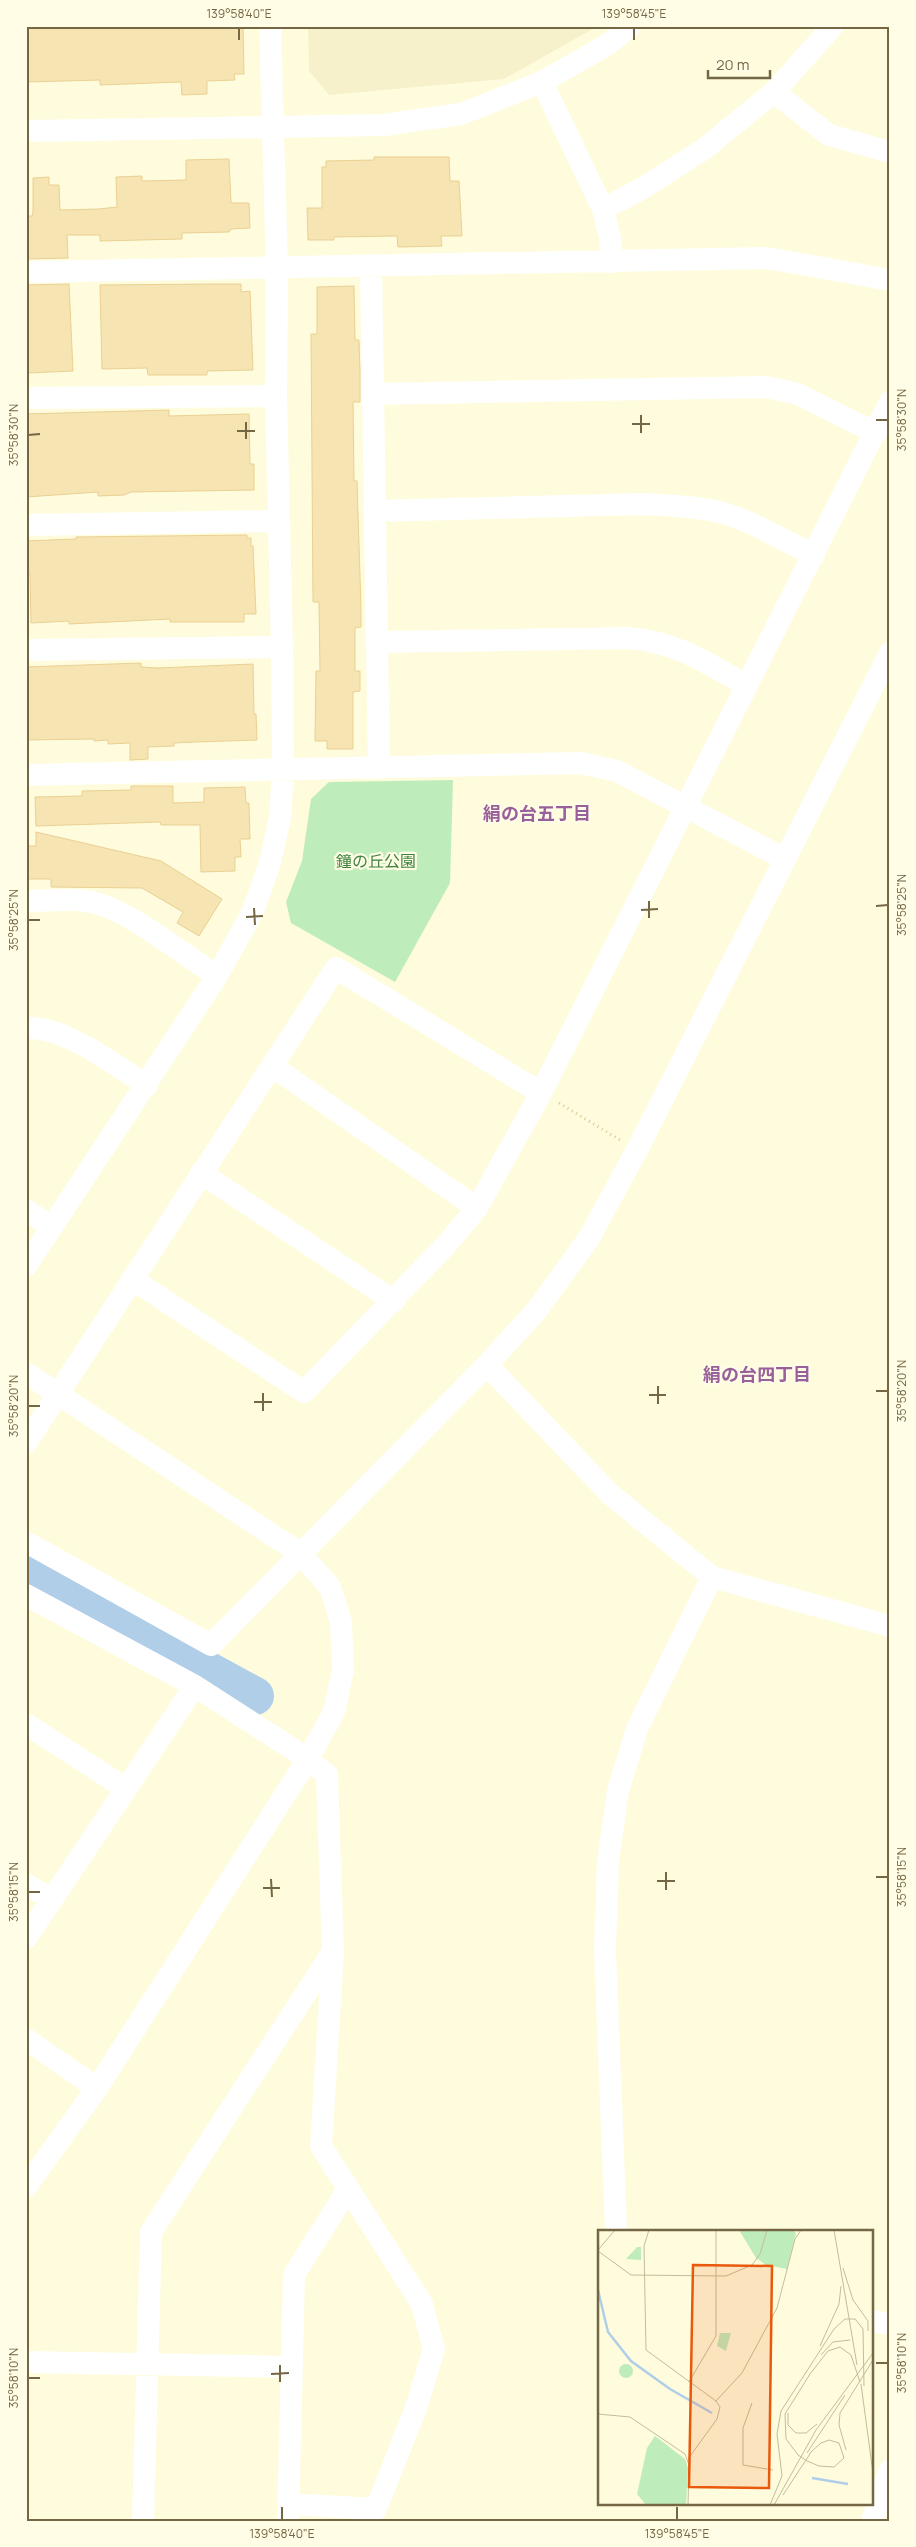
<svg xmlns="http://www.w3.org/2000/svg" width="916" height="2547" font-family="Manrope,'Noto Sans JP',sans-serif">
	<rect width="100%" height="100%" fill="#fefcdd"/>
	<path fill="#f6f1cb" d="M308 26H598L504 79 329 95 309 71Z"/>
	<path fill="#bfecbb" d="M453 780 450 883 395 982 291 923 286 902 302 861 311 799 329 782Z"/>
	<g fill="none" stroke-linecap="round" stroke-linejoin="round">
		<path stroke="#b1cee9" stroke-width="38" d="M26 1571 79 1595 167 1648 255 1696"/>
	</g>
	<path fill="#f6e4b3" stroke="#ead092" d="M26 26H243L244 74H234L235 80 207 81V94L182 95 181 82 100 85V80L26 82Z
		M374 157H449L450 181H459L462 236H441L442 246 398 247 397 236 334 237V240H308L307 208H322V167H326V161L374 160Z
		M229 159 231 203H249L250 228 231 229 229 232 182 233V239L100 241V235H67L68 258 26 259V216H32L33 212V178L49 177V185H59L60 210 99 209 117 207 116 177 142 176V181L186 180V160Z
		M69 284 73 371 28 373 26 285Z
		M216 284H241V292L250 291 253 370 207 371V375H148L147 368 102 369 100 285Z
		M354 286 355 340H359L360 372V402H353L354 481H357L361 608V627L355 628V671H360V691L353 692V749H327V741H315L316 671H320L319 602H313L311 334H317V287Z
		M169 410V416L249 414 250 464H254V490L131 492 124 495 98 496V492L26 497V414Z
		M247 535V538H251V546H253L256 614H244V622H170V619L69 624V621L31 623 30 574H26V541L76 539V537Z
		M141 663V667L158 668 253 664 254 714H256L257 740 196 742 174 743V746L148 747V759L130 760V743L108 744V740L94 741V739L26 740V667Z
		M131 786H173V803L204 802V788L245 787 246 803H249L250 839H240L241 857H235V871L201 872 200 825H161L160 822 36 826 35 797 82 796V791L131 790Z
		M36 832 161 861 222 899 199 936 177 923 183 912 142 888 51 887V879H28L26 846H36Z"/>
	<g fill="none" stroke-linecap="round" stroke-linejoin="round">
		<path stroke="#dac796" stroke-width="3" stroke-dasharray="1 4" stroke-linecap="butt" d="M559 1103 620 1140"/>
		<path stroke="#fff" stroke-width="22" d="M542 82 603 209 610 238 612 262
			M774 92 833 26
			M26 131 384 125 461 114 542 82 607 45 630 26
			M603 209 643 188 704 149 774 92 829 135 890 152
			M371 267 379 768
			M26 272 767 258 890 280
			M373 394 766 387 798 394 876 433
			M26 398 276 396
			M374 511 642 504C667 505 691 506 715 511 750 519 782 540 814 555
			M26 525 279 521
			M378 642 629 638C676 642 705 662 746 685
			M26 650 282 647
			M26 775 581 763 617 771 785 859
			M26 901C50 901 76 897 99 904 135 915 184 955 217 976
			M26 1028C65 1026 114 1065 147 1085
			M272 1066 477 1208
			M201 1173 394 1301
			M26 1210 51 1226
			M26 1266 217 976 253 911 270 863 280 817 283 771 282 647 276 396 277 268 270 26
			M132 1279 304 1392 446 1245 477 1208 541 1093 890 402
			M487 1365 610 1494 712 1577 890 1626
			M26 1373 301 1554 330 1587 341 1622 343 1669 334 1712 308 1759 97 2088 26 2187
			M26 1443 336 968 541 1093
			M26 1542 211 1645 487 1365 537 1310 589 1238 637 1150 890 653
			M26 1595 195 1686 308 1759 327 1775 333 1952 321 2146 422 2304 434 2349 416 2408 376 2509 288 2504
			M26 1724 125 1788
			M26 1884 52 1900
			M26 1938 195 1686
			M26 2039 97 2088
			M616 2231 605 1950 608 1861 618 1791 637 1729 712 1577
			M872 2321 890 2324
			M26 2362 292 2367
			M143 2521 151 2232 332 1953
			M288 2521 294 2275 348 2189
			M872 2521 890 2470"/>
	</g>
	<path fill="none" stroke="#756644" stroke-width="2" d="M239 28V40M634 28V40M641 415V433M876 420H888M246 422V439M632 424H650M237 431H255M28 435 40 434M649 901V918M876 906 888 905M254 908 255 925M641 910 658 909M246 917 263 916M28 920H40M658 1386V1404M876 1391H888M263 1393V1411M649 1395H666M254 1402H272M28 1406H40M666 1872V1890M876 1877H888M271 1879 272 1897M657 1881H675M263 1888H280M28 1892H40M876 2363H888M280 2365V2382M271 2374 289 2373M28 2378H40M282 2507V2520M677 2507V2520"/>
	<g text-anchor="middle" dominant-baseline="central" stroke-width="4.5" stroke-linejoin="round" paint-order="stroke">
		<g font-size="16" fill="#3e8240" stroke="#fffde5">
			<text x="376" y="861">鐘の丘公園</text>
		</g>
		<g font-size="18" font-weight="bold" fill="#995f9a" stroke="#fffde5">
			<text x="537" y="813">絹の台五丁目</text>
			<text x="757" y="1374">絹の台四丁目</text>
		</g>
	</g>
	<g transform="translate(598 2230)">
		<rect width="275" height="275" fill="#fefcdd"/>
		<path d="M141 0H195L198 3 189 39 168 35 158 28ZM39 17H43V30L28 29ZM122 103H133L128 121 119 116ZM21 141a7 7 0 1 1 14 0a7 7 0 1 1-14 0ZM57 206 87 229 90 238 88 275H48L39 264 49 218Z" fill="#bfecbb"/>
		<path fill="none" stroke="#b1cee9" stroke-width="2.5" d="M0 60 10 102 33 131 72 159 114 183M214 248 250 254"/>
		<path fill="none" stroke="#c3bc9b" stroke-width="1" d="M51 0 46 16 48 120 118 171 122 177 119 189 90 229M236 0 259 135M0 20 17 0M0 21 33 45 128 46 154 35 162 24 169 0M245 38 255 70 270 91V101M222 116 241 74 243 56M223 125 235 112 252 110M91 152 118 106V0M263 154 275 243M118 171 144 143 179 78 197 9 203 0M154 173 145 198V235L175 240M190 183V195L198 203H208L219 194M0 184 32 187 87 224 91 235 90 275M248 220 241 195 242 183 275 130M209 223 247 165M185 265 204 236 210 227 213 222 223 213 231 210 241 213 246 228 236 237 221 236 209 231 200 225 188 209 187 184 212 144 230 121 242 117 253 125 262 152M172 275 184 246 179 204 183 181 236 99 247 89H257L265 99 266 156M176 275 218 200 275 123"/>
		<path fill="#e8590c" fill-opacity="0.15" stroke="#e8590c" stroke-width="2.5" d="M95 35 174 36 171 258 91 257Z"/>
		<rect width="275" height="275" fill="none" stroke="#756644" stroke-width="2.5"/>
	</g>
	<rect width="916" height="2547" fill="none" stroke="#fffde5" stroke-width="55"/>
	<path d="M708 70v8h62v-8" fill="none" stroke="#756644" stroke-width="2.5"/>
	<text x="716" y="70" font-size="15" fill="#756644" stroke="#fffde5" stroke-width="4" paint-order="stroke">20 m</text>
	<rect x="28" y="28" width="860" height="2492" fill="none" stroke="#756644" stroke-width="2"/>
	<g font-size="12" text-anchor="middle" fill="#756644">
		<text x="239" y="18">139°58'40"E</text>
		<text x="634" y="18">139°58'45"E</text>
		<text transform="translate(902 420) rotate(-90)" y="4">35°58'30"N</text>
		<text transform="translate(14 435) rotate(-90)" y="4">35°58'30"N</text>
		<text transform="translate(902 905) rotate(-90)" y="4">35°58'25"N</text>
		<text transform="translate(14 920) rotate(-90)" y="4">35°58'25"N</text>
		<text transform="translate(902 1391) rotate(-90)" y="4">35°58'20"N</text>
		<text transform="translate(14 1406) rotate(-90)" y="4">35°58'20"N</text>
		<text transform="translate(902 1877) rotate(-90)" y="4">35°58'15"N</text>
		<text transform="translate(14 1892) rotate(-90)" y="4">35°58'15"N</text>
		<text transform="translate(902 2363) rotate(-90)" y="4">35°58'10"N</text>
		<text transform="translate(14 2378) rotate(-90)" y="4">35°58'10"N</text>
		<text x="282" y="2538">139°58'40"E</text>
		<text x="677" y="2538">139°58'45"E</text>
	</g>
</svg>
